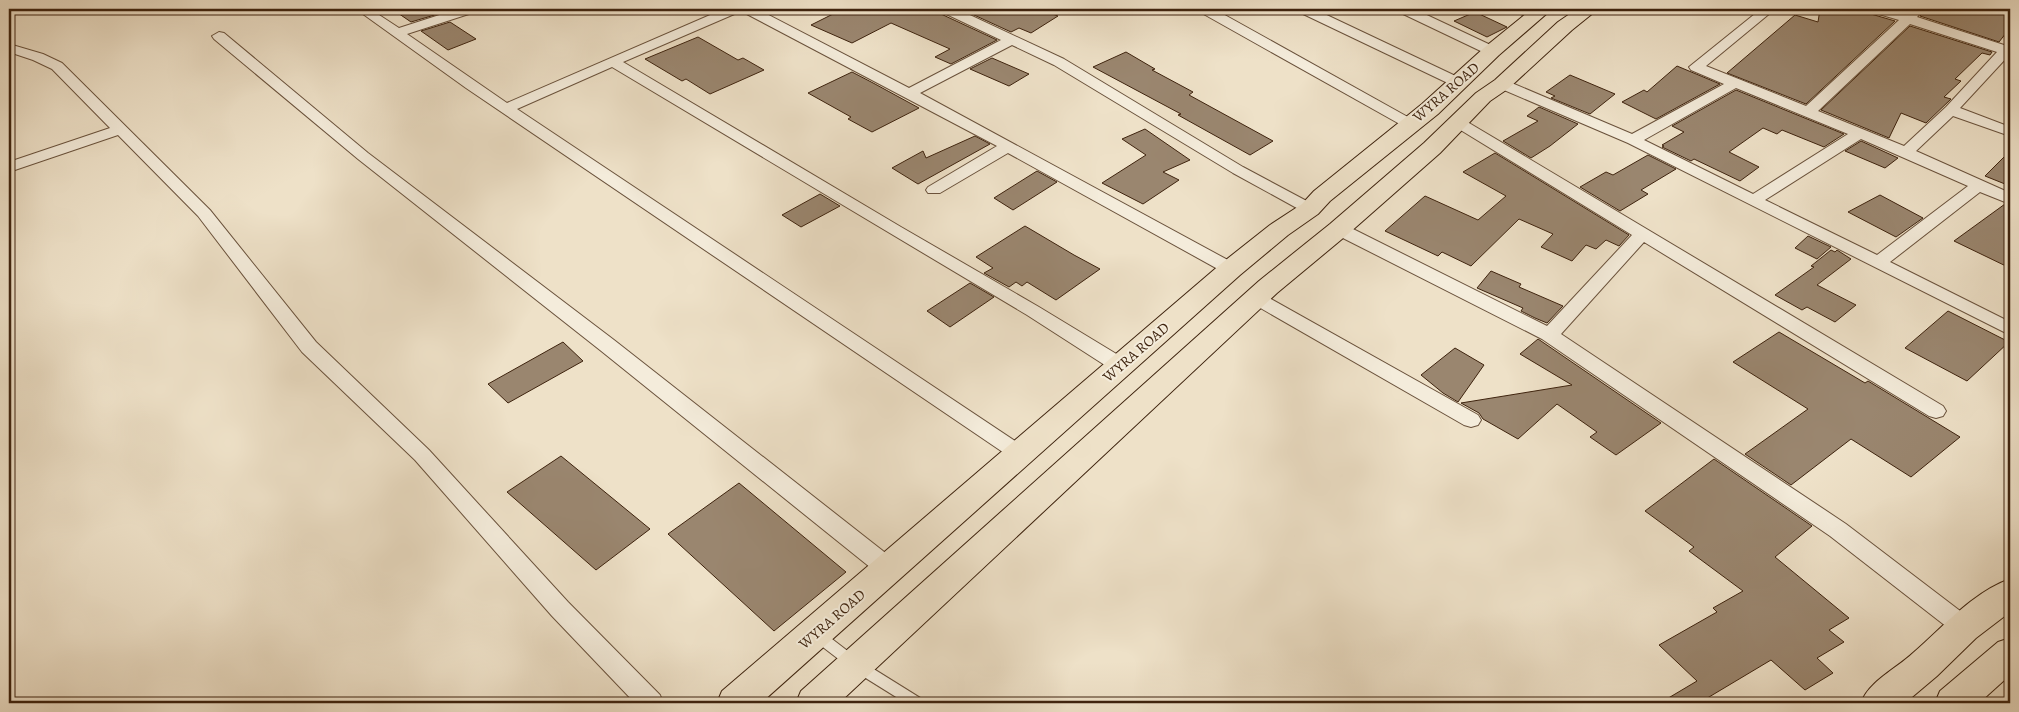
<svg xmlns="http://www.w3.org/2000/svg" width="2019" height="712" font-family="Alegreya,serif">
	<rect width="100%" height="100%" fill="#eee1c8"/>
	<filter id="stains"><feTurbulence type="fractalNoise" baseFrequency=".004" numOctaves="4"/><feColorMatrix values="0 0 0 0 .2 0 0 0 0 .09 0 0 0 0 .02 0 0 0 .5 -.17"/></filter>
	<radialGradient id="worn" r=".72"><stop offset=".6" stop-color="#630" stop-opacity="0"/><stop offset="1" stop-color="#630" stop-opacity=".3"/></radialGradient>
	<path fill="#9a866f" stroke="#3e230e" d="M392 9H430L438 14 411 22Z
		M843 9H939L941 14 997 40 951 64 935 57 950 49 891 23 852 43 811 25Z
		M961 9H1039L1058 16 1031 33 1019 28 1011 32Z
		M1820 9H1869L1871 14 1895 21 1806 104 1727 73 1795 15 1818 22Z
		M1926 9H2010V28L1999 42 1920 16Z
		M1475 12 1507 27 1487 37 1454 21Z
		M450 22 476 39 448 50 421 31Z
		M1910 26 1992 52 1990 55 1982 53 1955 79 1961 81 1944 97 1951 99 1926 123 1901 113 1889 138 1821 110Z
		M698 37 738 60 743 58 764 70 710 94 686 79 682 81 645 59Z
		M1126 52 1155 69 1152 70 1193 92 1189 95 1273 141 1250 155 1178 115 1181 114 1093 67Z
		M992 58 1029 74 1009 86 970 69Z
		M1677 66 1720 84 1656 119 1622 102 1644 90 1647 92Z
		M852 72 875 84 919 108 872 132 848 119 851 117 808 93Z
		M1570 75 1615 94 1590 114 1551 98 1555 96 1546 92Z
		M1736 90 1844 134 1824 147 1782 130 1777 134 1763 128 1729 152 1759 167 1740 181 1694 159 1691 161 1662 147 1664 146 1662 145 1684 132 1672 126Z
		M1539 107 1578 124 1550 146 1531 158 1503 141 1538 121 1527 116Z
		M1145 129 1190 160 1163 172 1179 180 1143 204 1102 183 1146 155 1122 139Z
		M975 136 990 144 918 184 892 168 923 151 926 158Z
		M1861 141 1898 158 1885 168 1845 151Z
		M2010 151V186L1985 176Z
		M1495 153 1629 235 1619 246 1606 240 1596 249 1586 245 1572 261 1541 247 1553 234 1519 219 1471 266 1442 252 1438 256 1385 231 1425 196 1478 220 1506 196 1463 172Z
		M1648 155 1676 169 1641 190 1648 194 1620 211 1580 187 1606 172 1613 175Z
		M1037 171 1057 182 1013 210 994 198Z
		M820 194 840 206 801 227 782 215Z
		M1880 195 1923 218 1896 237 1848 212Z
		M2005 204 2010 206V268L1954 241Z
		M1025 226 1074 255 1100 269 1056 300 1027 282 1022 286 1016 282 1009 287 984 273 993 268 976 257Z
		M1808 236 1831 247 1817 259 1795 248Z
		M1831 250 1835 252 1837 250 1851 259 1817 285 1856 305 1835 322 1807 307 1802 310 1775 295 1814 267 1811 266Z
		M1491 271 1521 284 1519 287 1563 306 1547 323 1535 318 1521 311 1523 308 1477 288Z
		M970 283 994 297 950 327 927 311Z
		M1948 311 2009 342 1967 381 1905 348Z
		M1779 332 1865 383 1868 381 1960 437 1911 477 1851 439 1791 485 1745 454 1808 409 1733 362Z
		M1538 339 1541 341 1661 423 1616 455 1590 437 1597 432 1557 404 1518 439 1483 419 1479 413 1461 403 1572 385 1520 354Z
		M563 342 583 361 508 403 488 384Z
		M1455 348 1484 365 1458 402 1443 393 1421 375Z
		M561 456 650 529 596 570 507 492Z
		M1714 459 1812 526 1775 557 1849 618 1829 630 1844 642 1817 658 1833 673 1805 690 1771 660 1699 703H1660L1697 681 1659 645 1717 612 1713 608 1743 591 1689 551 1694 547 1645 511Z
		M739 483 846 572 774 631 668 534Z"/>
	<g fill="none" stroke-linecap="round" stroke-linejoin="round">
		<g stroke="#6a523c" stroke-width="14">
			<path id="service" d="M817 635 856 665 917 703"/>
		</g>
		<g stroke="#6a523c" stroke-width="2">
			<path id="minor" d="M356 9H370L399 28 458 9H476L475 12 407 34 507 103 724 9H740L739 12 623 62 901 227 1039 307 1128 361 1130 366 1128 371 1121 373 1114 371 1027 315 612 67 517 109 1027 449 1030 454 1027 459 1020 462 1013 459 466 88Z
				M742 9H757L909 88 1001 40 942 12 941 9H957L1064 59 1243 167 1316 206 1318 209 1316 212H1304L1233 173 1054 65 1012 45 920 93 1237 265 1240 269 1237 273 1231 275 1225 273 1008 153 940 193H928L926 190 928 187 997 146 743 12Z
				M1199 9H1214L1415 121 1417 124 1415 127H1405L1200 12Z
				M1298 9H1314L1464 80 1466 83 1459 87 1454 86 1299 12Z
				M1398 9H1414L1497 48 1499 51 1492 55 1487 54 1399 12Z
				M1514 9H1530L1540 15 1534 19 1515 12Z
				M1761 9H1775L1706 66 1806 106 1899 20 1872 12 1871 9H1889L1905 14 1911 9H1924L1917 17 2004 45 2010 42V54L1960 108 2010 127V136L1953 116 1916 151 2010 193V204L1980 192 1890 262 2010 322V335L1628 143 1497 87 1495 84 1502 80 1507 81 1632 134 1724 84 1691 70 1689 67ZM1910 24 1997 52 1946 107 1904 146 1818 111ZM1736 88 1848 134 1753 194 1644 140ZM1861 139 1968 186 1877 255 1765 200Z
				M219 32 224 33 368 153 614 340 897 562 900 569 897 576 889 578 881 576 600 350 358 159 214 39 212 36Z
				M9 44 43 54 62 63 210 210 316 342 429 450 568 602 660 695 663 703H635L552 616 415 460 302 352 198 216 118 135 9 172V162L110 128 52 69 33 60 9 52Z
				M1459 119 1464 120 1943 406 1946 411 1943 416 1936 418 1929 416 1644 242 1561 334 1846 524 1972 620 1976 627 1972 634 1964 637 1956 634 1830 536 1542 339 1333 233 1331 229 1333 225H1345L1547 326 1632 235 1454 126 1452 123 1454 120Z
				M1256 292 1262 294 1478 415 1481 420 1478 425 1471 427 1464 425 1250 302 1247 298 1250 294Z"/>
		</g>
		<g stroke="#3e230e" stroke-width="2">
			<path id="primary" d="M1532 9H1552L1499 55 1438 114 1330 201 1318 214 1288 235 1240 275 761 703H717L722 691 1222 263 1270 225 1302 204 1314 191 1422 104 1485 47Z
				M1577 9H1598L1572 30 1509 88 1490 101 1440 153 1348 234 1277 293 839 703H796L801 691 1259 281 1330 224 1424 143 1476 93 1495 80 1558 22Z"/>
		</g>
		<g stroke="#3e230e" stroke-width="2">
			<path id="trunk" d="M2010 579V612L1976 638 1937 676 1905 703H1861C1869 681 1896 669 1913 653 1942 628 1973 592 2010 579Z
				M2010 638V675L1979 703H1935L1940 691 1998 642Z"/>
		</g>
		<use href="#service" stroke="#f4ecdb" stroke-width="12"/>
		<use href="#minor" fill="#f4ecdb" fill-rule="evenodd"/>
		<use href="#primary" fill="#eee1c8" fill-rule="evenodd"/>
		<use href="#trunk" fill="#eee1c8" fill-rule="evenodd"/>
	</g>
	<g text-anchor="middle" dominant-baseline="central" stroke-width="4" stroke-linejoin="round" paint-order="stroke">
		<g font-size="15" fill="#3e230e" stroke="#f4ecdb">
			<text transform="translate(1446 92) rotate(-41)">WYRA ROAD</text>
			<text transform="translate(1136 352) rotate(-41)">WYRA ROAD</text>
			<text transform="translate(832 619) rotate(-41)">WYRA ROAD</text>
		</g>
	</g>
	<rect width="2019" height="712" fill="none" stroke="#eee1c8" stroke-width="30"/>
	<rect x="10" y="10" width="1999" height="692" fill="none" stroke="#3e230e" stroke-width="2.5"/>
	<rect x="15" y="15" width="1989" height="682" fill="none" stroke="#3e230e"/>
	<rect width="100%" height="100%" filter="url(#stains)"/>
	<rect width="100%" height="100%" fill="url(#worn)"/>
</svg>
